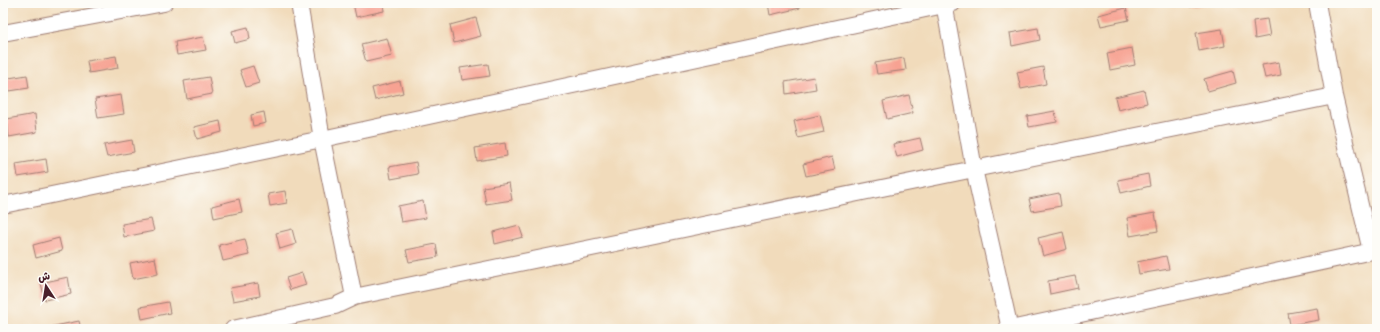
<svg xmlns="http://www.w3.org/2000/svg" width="1380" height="332" font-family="'Architects Daughter','Playpen Sans Arabic',sans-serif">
	<rect width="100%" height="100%" fill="#fdfcf7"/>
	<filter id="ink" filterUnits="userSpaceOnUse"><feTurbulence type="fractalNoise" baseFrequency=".025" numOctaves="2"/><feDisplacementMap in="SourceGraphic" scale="8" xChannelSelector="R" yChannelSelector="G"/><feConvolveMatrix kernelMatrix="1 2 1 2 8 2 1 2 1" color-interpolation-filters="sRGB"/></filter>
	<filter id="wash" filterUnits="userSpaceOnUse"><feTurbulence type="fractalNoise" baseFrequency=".012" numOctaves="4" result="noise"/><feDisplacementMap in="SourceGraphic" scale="16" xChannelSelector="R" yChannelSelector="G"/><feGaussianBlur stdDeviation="0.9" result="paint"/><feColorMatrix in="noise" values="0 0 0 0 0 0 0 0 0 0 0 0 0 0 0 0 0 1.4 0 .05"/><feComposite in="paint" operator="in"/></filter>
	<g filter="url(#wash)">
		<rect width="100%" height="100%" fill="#f1dbbb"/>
		<g id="blocks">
			<path fill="#f7a292" d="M353 3H383L384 11 356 17Z
				M768 3H798L800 8 770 15Z
				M1189 3H1206V4L1190 7Z
				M1126 8 1129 20 1101 26 1098 15Z
				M476 18 481 36 454 43 450 25Z
				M1267 19 1270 36 1255 39 1253 21Z
				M248 27 250 39 235 43 232 31Z
				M1038 28 1040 40 1012 46 1010 33Z
				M1222 29 1225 46 1199 51 1196 33Z
				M203 37 206 50 177 55 175 42Z
				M387 38 392 56 366 62 361 44Z
				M1132 48 1135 65 1110 70 1107 53Z
				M116 56 118 68 89 73 87 61Z
				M904 58 906 70 877 74 875 63Z
				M1279 62 1281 75 1265 78 1262 65Z
				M488 64 490 76 462 80 460 68Z
				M253 66 259 83 246 87 240 70Z
				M1043 67 1046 84 1021 89 1017 72Z
				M1233 71 1236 83 1208 91 1204 79Z
				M27 75 29 88 3 92V79Z
				M209 77 212 94 187 99 184 81Z
				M814 77 816 89 786 94 785 82Z
				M400 81 403 93 375 100 372 88Z
				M1144 90 1147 103 1118 110 1115 97Z
				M121 95 124 114 98 118 95 99Z
				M909 95 913 113 887 119 883 101Z
				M1055 111 1057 122 1029 127 1027 116Z
				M264 112 266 123 253 126 251 115Z
				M35 114 37 132 9 137 7 119Z
				M820 115 824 132 798 138 794 121Z
				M220 121 222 132 197 139 194 127Z
				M920 138 923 150 897 157 893 144Z
				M132 140 134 152 107 157 104 145Z
				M505 143 507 156 477 161 475 148Z
				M832 157 835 170 806 176 803 164Z
				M46 159 48 172 18 177 16 164Z
				M416 162 418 174 391 179 389 167Z
				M1148 174 1150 186 1121 193 1118 180Z
				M509 183 512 200 486 204 483 187Z
				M285 191 287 203 270 206 268 194Z
				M1059 193 1061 206 1032 211 1029 199Z
				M239 199 242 212 214 218 212 206Z
				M423 201 426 218 401 222 398 206Z
				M1155 213 1158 231 1130 236 1127 218Z
				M151 219 154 231 124 237 122 224Z
				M519 225 523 237 495 244 493 232Z
				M292 229 296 244 280 249 276 233Z
				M1063 232 1067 249 1043 256 1038 238Z
				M59 238 62 251 36 258 33 245Z
				M245 239 249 255 223 261 219 245Z
				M436 244 438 257 409 262 406 250Z
				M1166 256 1169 269 1139 274 1137 262Z
				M155 258 158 274 133 279 130 263Z
				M302 273 306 285 290 290 286 278Z
				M1075 276 1078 288 1050 294 1048 281Z
				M68 277 71 294 45 300 41 283Z
				M258 283 260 296 233 301 230 288Z
				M168 302 170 313 142 319 140 307Z
				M1317 308 1319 320 1290 325 1288 313Z
				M79 321 81 329H51L50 327Z"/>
		</g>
	</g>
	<g filter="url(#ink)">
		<use href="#blocks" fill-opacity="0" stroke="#9e7d73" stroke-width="1"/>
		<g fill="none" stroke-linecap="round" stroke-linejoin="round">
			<g stroke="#9e7d73" stroke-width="18">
				<path id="minor" d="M299 3 322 139 354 297
					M944 3 974 169 1010 329
					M1317 3 1334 96 1371 251
					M3 33 164 3
					M3 205 322 139 953 3
					M233 329 335 306 354 297 974 169 1334 96
					M1011 329 1377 250"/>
			</g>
			<use href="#minor" stroke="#fff" stroke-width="16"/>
		</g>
	</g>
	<rect width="1380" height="332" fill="none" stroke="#fdfcf7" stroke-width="16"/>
	<g transform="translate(46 286) rotate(348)" stroke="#fdfcf7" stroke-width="3" paint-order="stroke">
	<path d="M0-3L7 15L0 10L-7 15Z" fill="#4a1f2b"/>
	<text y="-6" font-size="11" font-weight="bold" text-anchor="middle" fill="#4a1f2b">ش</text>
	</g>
</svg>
